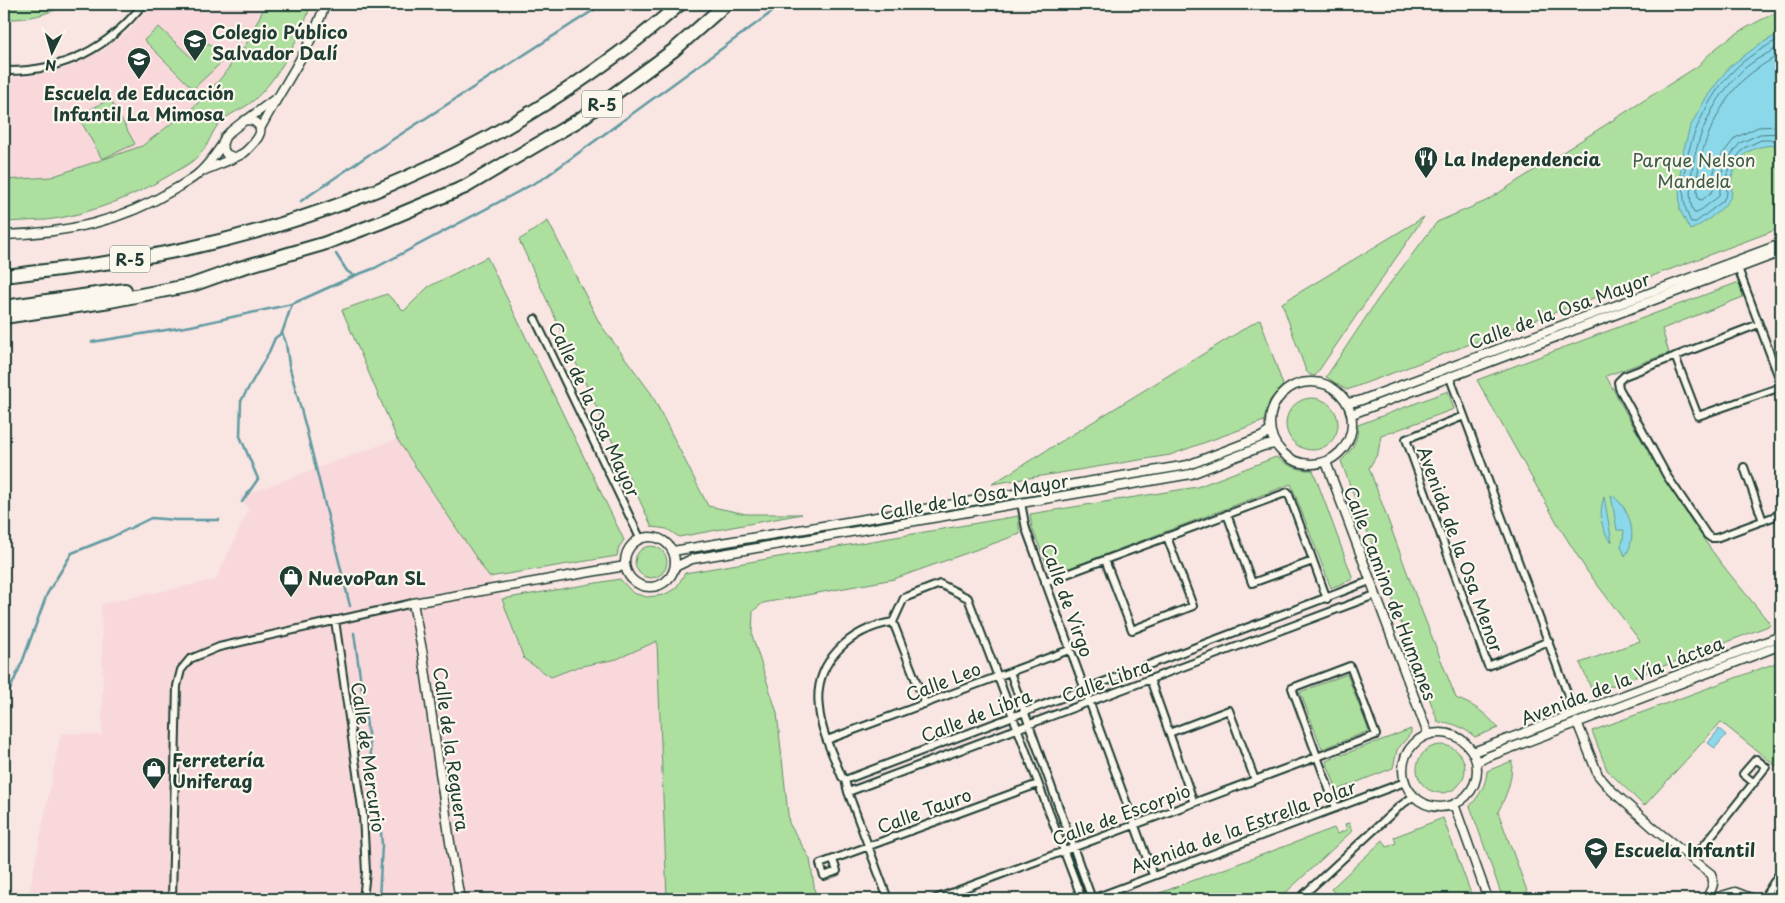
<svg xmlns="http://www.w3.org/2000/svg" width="1785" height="903" font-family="'Playpen Sans',sans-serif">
	<rect width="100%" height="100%" fill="#f9e5e2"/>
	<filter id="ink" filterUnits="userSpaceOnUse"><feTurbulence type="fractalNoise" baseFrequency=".02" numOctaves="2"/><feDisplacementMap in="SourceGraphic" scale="10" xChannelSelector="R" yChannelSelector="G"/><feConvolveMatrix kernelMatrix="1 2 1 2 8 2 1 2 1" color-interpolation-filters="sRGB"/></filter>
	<g filter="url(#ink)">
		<path fill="#f8d8db" d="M153 4H266L245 46 221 78 196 105 142 146 93 166 51 177 4 180V78L24 77 52 72 74 66 90 56 99 53 128 32Z
			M397 439 489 577 502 599 524 659 552 677 577 667 617 659 657 640 667 899H28L61 733 102 735 103 677 101 604 216 580 249 509 239 497Z"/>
		<path fill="#addf9f" stroke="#668e6a" d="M4 4H69C48 14 27 20 4 19Z
			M266 4H311C302 35 278 79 253 101 243 110 228 113 219 124 211 132 209 145 201 153 194 162 180 169 170 175 133 197 88 215 46 220 32 221 18 221 4 222V180L51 177 142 146 196 105 221 78 245 46Z
			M1781 10V228L1347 390 1326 377 1378 299 1437 222 1486 201 1698 66C1720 40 1750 25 1781 10Z
			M159 27 193 59 209 43 225 59 193 89 144 40Z
			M110 99 135 144 102 159 78 116Z
			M1424 217 1315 376 1310 375 1306 371 1282 303Z
			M548 221 600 324 651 393 708 506 746 514H802L679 537 667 529 652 527 519 240Z
			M487 257 624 540 619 547 617 556 489 577 397 439 342 310 387 294 404 311 428 287Z
			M1739 282 1743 297 1662 329 1669 353 1606 376C1636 433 1669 488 1705 541 1725 570 1749 597 1771 625L1593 693 1580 663 1640 641 1587 571 1560 528 1477 380Z
			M1260 319 1283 385 1270 400 1264 421 1170 455 992 484Z
			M1448 391 1454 409 1381 436 1378 453 1369 468 1415 594 1456 698C1475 706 1485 712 1498 728L1475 737C1464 728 1453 722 1438 722L1341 461C1352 450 1358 441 1358 425Z
			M1286 424a26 26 0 1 1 52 0a26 26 0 1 1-52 0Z
			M1276 457C1288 465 1298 471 1313 470L1353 579 1331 588 1291 484 1051 575 1032 528 1030 514 1197 487Z
			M1018 516 1020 534 894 579 763 603 753 611 752 635 777 713 789 823 810 859 816 899H667L657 641 617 659 577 667 551 677 524 659 502 599 620 579 633 593 647 597 664 595 676 588 685 573Z
			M635 562a16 16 0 1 1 32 0a16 16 0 1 1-32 0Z
			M1781 661V770L1721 722 1644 806 1607 770 1592 731Z
			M1347 674 1369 731 1322 749 1300 692Z
			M1411 729V733L1397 750 1393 768 1337 790 1326 761Z
			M1417 769a24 24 0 1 1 48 0a24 24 0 1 1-48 0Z
			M1512 761C1512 782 1507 794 1498 812L1530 899H1503L1470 806C1480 795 1486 785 1487 771Z
			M1443 818 1473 899H1340L1331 889 1383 840 1387 847 1396 843 1394 837Z
			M1349 823 1352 831 1279 899H1159L1157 894 1334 828 1337 834 1347 830 1345 824Z"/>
		<path fill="#8bd8ea" stroke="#609aa1" d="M1781 33V145C1756 145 1739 150 1732 177 1730 183 1733 190 1731 196 1727 207 1701 226 1690 230L1680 210 1679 187 1682 156 1690 127 1706 98 1729 67 1760 44Z
			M1611 495C1630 506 1639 538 1625 556L1621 546 1623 540 1624 530H1617Z
			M1604 497 1612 542C1600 531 1599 511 1604 497Z
			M1719 729 1726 735 1715 748 1708 743Z"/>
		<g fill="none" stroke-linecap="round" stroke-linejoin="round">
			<path stroke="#4a7b7d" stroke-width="1" d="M1781 38C1765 47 1746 57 1733 71 1701 103 1668 179 1691 222H1696L1723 201 1727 193 1726 178 1731 165 1744 148 1761 140H1781
				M1781 46C1766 54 1748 63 1737 76 1710 105 1695 140 1691 179 1690 190 1689 203 1694 213H1697L1718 197 1720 192V177L1725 163 1740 143 1760 134 1781 133
				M1781 54C1768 61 1754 70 1743 80 1717 105 1691 163 1698 199L1702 200 1713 191V175L1718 160 1735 138 1758 127 1781 126"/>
			<path stroke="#609aa1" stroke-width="2.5" d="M301 201 367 156 603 4
				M336 254 347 271 354 276 292 304 282 333 286 343 289 365 306 428 350 606
				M354 276 375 268 544 178 772 12
				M92 342 191 326 292 304
				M242 502 258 479 240 436 241 401 269 352 275 338 282 333
				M354 633 380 820 382 845 379 899
				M4 703 23 660 47 594 72 553 112 537 151 518 176 520H219"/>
			<g stroke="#1f3d34" stroke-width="10">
				<path id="minor" d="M4 71C61 72 108 49 143 4
					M1738 268 1781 383
					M535 319 640 538
					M1759 324 1624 376 1618 382 1619 388 1667 476 1707 535 1711 538H1716L1781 514
					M1675 356 1698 416 1781 387
					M1450 378 1575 714
					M1464 416 1406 439 1488 666 1549 641
					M1744 467 1763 521
					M1021 503 1026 529 1153 875
					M1227 514 1252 583 1313 561
					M1105 560 1132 630 1193 606 1167 537
					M1045 582 1288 492 1327 599
					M335 620 363 815 366 872 363 899
					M893 622 904 598 940 584 968 598 1082 899
					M893 622 925 704
					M1010 672 1092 899
					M1150 679 1194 803
					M1169 733 1229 710 1255 780
					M827 740 1069 650
					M845 780 1370 581
					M848 792 1375 595
					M1693 859 1766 767 1756 759 1743 774 1754 783
					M833 860 837 871 824 876 820 864 1038 784
					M172 899 177 686 181 670 190 659 219 647 413 603
					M888 899 848 792 845 780 842 777C833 755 821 732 819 708 813 662 850 629 893 622
					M935 899C1082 845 1229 790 1376 735L1350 666 1292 688 1336 808
					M1092 899 1405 782
					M1299 899 1400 806 1414 796
					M1763 899 1781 871"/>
			</g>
			<g stroke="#1f3d34" stroke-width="11">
				<path id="tertiary" d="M248 119 275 99
					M260 129C282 87 311 49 325 4
					M205 170C216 165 237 158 245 152 252 145 268 131 256 123 253 120 249 120 245 120L231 131 225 137 222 145 226 154 233 157
					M4 235C66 233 121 222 175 189 183 184 193 179 200 172 209 164 215 155 222 145
					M1270 423a41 41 0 1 1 82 0a41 41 0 1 1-82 0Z
					M1347 403 1359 401 1781 244
					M1352 414 1781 252
					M1326 462 1428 734
					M625 562a25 25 0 1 1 50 0a25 25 0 1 1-50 0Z
					M673 551 1188 465 1261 437 1270 431
					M675 567 692 559 1191 474 1263 446 1275 444
					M1577 722 1598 775 1611 790 1657 831 1711 874C1716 884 1711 890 1706 899
					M1403 770a37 37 0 1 1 74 0a37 37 0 1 1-74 0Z
					M1473 752 1781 636
					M1477 762 1487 757 1781 645
					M1454 804 1488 899
					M460 899 451 849 423 655 413 603 625 566
					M1712 899 1735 892 1753 899"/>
			</g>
			<g stroke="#1f3d34" stroke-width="16">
				<path id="motorway" d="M4 276C68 268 132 261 194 247 375 207 540 125 680 4
					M4 307 125 290
					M4 317 110 301 192 285 240 268 323 244 379 223 465 187 579 120 674 50 726 4"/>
			</g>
			<use href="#minor" stroke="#fbf7ec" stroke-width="6"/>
			<use href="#tertiary" stroke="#fbf7ec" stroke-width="8"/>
			<use href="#motorway" stroke="#fbf7ec" stroke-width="12"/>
		</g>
	</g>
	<defs>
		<g id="school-pin" transform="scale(1.25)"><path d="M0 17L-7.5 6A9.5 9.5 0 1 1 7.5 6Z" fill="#1f3d34" stroke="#fbf7ec"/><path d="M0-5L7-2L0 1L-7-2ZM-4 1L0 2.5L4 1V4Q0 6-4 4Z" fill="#fff"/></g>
		<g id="restaurant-pin" transform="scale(1.25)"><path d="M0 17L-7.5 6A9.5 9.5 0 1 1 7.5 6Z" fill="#1f3d34" stroke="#fbf7ec"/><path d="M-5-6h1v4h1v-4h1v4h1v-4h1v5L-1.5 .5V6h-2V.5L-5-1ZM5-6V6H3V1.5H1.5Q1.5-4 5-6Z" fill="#fff"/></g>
		<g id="shop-pin" transform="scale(1.25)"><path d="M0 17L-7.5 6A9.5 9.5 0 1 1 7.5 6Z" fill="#1f3d34" stroke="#fbf7ec"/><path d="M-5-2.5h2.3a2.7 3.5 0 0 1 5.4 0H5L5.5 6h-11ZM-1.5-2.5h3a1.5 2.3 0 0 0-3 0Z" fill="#fff"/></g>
	</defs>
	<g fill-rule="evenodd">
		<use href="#school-pin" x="195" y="41"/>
		<use href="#school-pin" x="139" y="59"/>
		<use href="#restaurant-pin" x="1426" y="158"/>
		<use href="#shop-pin" x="291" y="577"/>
		<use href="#shop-pin" x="154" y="769"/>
		<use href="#school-pin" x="1596" y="849"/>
	</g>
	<g text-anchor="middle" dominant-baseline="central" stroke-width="4.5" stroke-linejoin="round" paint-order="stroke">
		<g fill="#fbf7ec" stroke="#61756b" stroke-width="1">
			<rect x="582" y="90.5" width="40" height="27" rx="4"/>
			<rect x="110" y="245.5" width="40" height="27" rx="4"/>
		</g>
		<g font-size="16" font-weight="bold" fill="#1f3d34">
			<text x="602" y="104">R-5</text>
			<text x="130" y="259">R-5</text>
		</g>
		<g font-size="18" font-weight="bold" fill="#1f3d34" stroke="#fbf7ec" text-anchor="start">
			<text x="212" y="31">Colegio Público<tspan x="212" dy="21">Salvador Dalí</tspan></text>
			<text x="139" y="92" text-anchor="middle">Escuela de Educación<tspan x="139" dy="21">Infantil La Mimosa</tspan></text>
			<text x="1444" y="158">La Independencia</text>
			<text x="308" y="577">NuevoPan SL</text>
			<text x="172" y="759">Ferretería<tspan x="172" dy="21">Uniferag</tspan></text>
			<text x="1614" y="849">Escuela Infantil</text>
		</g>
		<g font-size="18" fill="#3b5d49" stroke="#fbf7ec">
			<text x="1694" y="159">Parque Nelson<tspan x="1694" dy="21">Mandela</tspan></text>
		</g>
		<g font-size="18" fill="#1f3d34" stroke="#fbf7ec">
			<text transform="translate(1559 310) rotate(-20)">Calle de la Osa Mayor</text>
			<text transform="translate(595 409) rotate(65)">Calle de la Osa Mayor</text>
			<text transform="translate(974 496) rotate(-10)">Calle de la Osa Mayor</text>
			<text transform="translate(1461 549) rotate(70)">Avenida de la Osa Menor</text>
			<text transform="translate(1391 593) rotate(69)">Calle Camino de Humanes</text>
			<text transform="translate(1068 600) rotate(70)">Calle de Virgo</text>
			<text transform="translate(1106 680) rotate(-20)">Calle Libra</text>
			<text transform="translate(1622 680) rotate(-21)">Avenida de la Vía Láctea</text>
			<text transform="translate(943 681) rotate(-21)">Calle Leo</text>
			<text transform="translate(976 715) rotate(-21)">Calle de Libra</text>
			<text transform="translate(452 749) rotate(82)">Calle de la Reguera</text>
			<text transform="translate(369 757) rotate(82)">Calle de Mercurio</text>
			<text transform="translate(924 810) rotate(-20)">Calle Tauro</text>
			<text transform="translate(1121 814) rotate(-20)">Calle de Escorpio</text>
			<text transform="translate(1243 826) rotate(-20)">Avenida de la Estrella Polar</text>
		</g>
	</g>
	<rect width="1785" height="903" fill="none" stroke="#fbf7ec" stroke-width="20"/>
	<rect x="10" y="10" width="1765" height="883" fill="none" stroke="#1f3d34" stroke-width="2" filter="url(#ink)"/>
	<g transform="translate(52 52) rotate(185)" stroke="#fbf7ec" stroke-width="4" paint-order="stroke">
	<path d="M0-4L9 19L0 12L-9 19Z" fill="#1f3d34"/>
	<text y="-8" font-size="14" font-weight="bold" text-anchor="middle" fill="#1f3d34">N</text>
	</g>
</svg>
